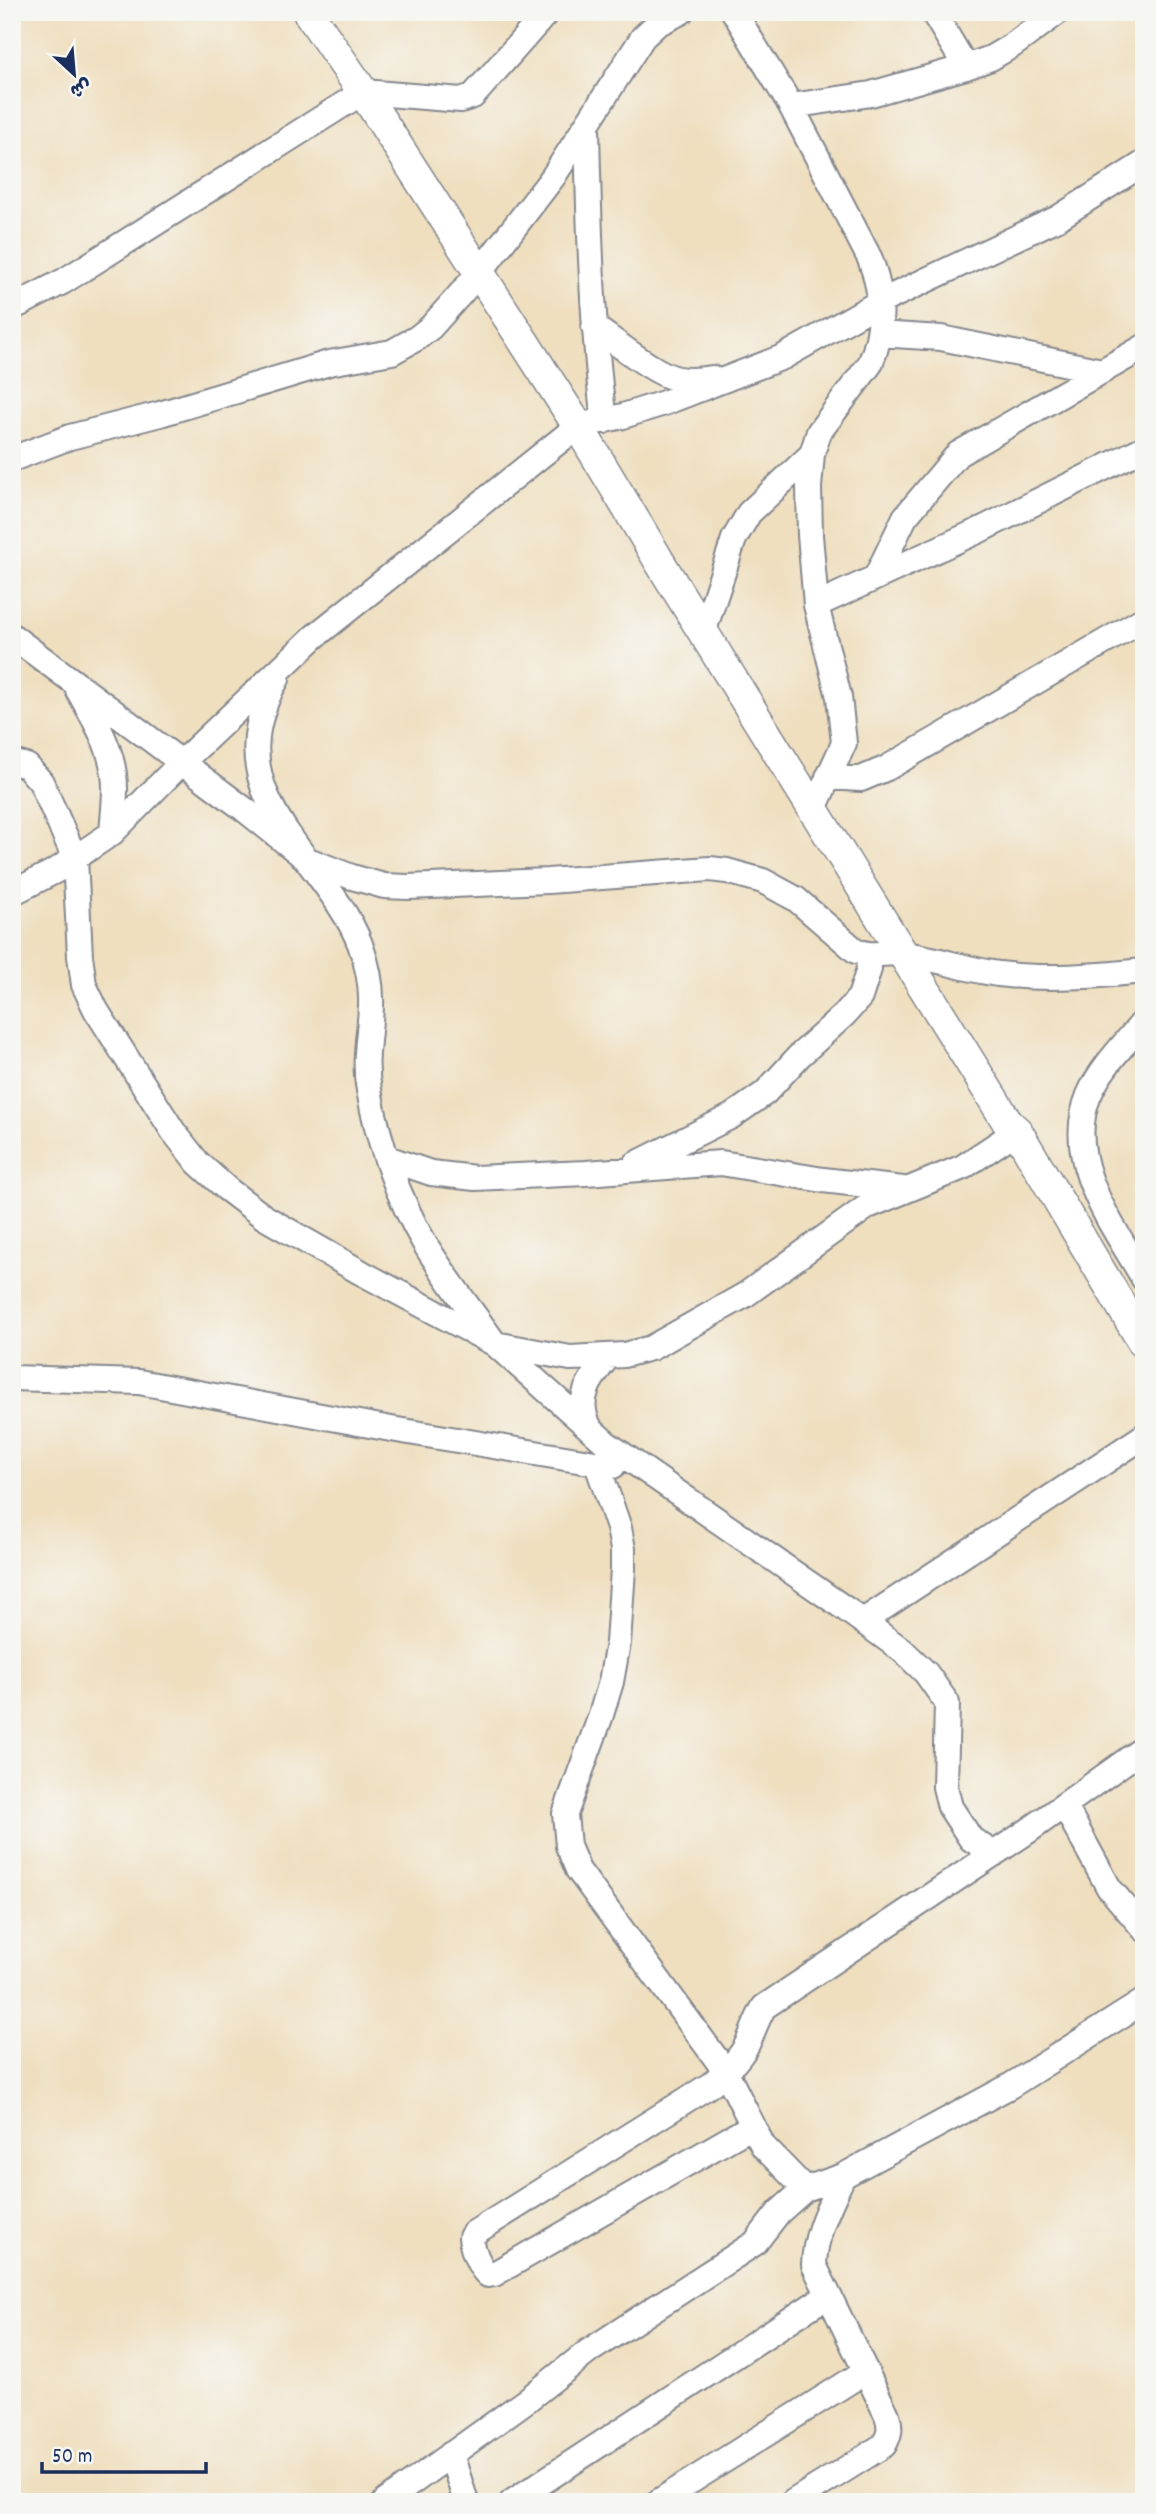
<svg xmlns="http://www.w3.org/2000/svg" width="1156" height="2514" font-family="Dekko,'Playpen Sans Arabic',sans-serif">
	<rect width="100%" height="100%" fill="#f6f6f2"/>
	<filter id="ink" filterUnits="userSpaceOnUse"><feTurbulence type="fractalNoise" baseFrequency=".0143" numOctaves="2"/><feDisplacementMap in="SourceGraphic" scale="14" xChannelSelector="R" yChannelSelector="G"/><feConvolveMatrix kernelMatrix="1 2 1 2 8 2 1 2 1" color-interpolation-filters="sRGB"/></filter>
	<filter id="wash" filterUnits="userSpaceOnUse"><feTurbulence type="fractalNoise" baseFrequency=".00686" numOctaves="4" result="noise"/><feDisplacementMap in="SourceGraphic" scale="28" xChannelSelector="R" yChannelSelector="G"/><feGaussianBlur stdDeviation="1.57" result="paint"/><feColorMatrix in="noise" values="0 0 0 0 0 0 0 0 0 0 0 0 0 0 0 0 0 1.4 0 .05"/><feComposite in="paint" operator="in"/></filter>
	<g filter="url(#wash)">
		<rect width="100%" height="100%" fill="#efdfbf"/>
	</g>
	<g filter="url(#ink)">
		<g fill="none" stroke-linecap="round" stroke-linejoin="round">
			<g stroke="#85878e" stroke-width="28">
				<path id="minor" d="M734 12 791 106 870 259C883 293 885 330 870 364L819 432 812 454 809 487 810 535 816 605 839 697 844 743 813 811
					M933 12 966 67
					M791 106 871 94 966 67 991 58 1013 45 1058 12
					M587 128C589 226 592 324 604 421
					M12 308 64 281 363 92 461 100 473 96 547 12
					M594 327C615 341 657 376 679 379 690 381 700 380 712 378
					M879 334 941 338 1102 371
					M12 459 70 437 160 414 329 363 392 352 417 338 431 327 480 272 553 177 643 37 657 24 681 12
					M876 577 905 517 958 454 1144 347
					M816 605 980 530 1144 448
					M704 630 734 539 749 513 812 454
					M12 636 244 809 308 860 352 877 384 886 408 887 548 881 710 869 727 871 763 881 796 899 856 951C875 958 886 951 904 954 936 958 967 970 999 974 1046 980 1096 976 1144 971
					M277 679C268 693 263 708 259 724 239 811 331 869 360 944 367 963 372 985 371 1006 370 1034 363 1061 369 1090 378 1142 398 1198 425 1244 446 1279 472 1311 495 1344L570 1358 624 1355 651 1348 745 1295 868 1206 963 1167 1017 1131
					M78 690C95 720 115 752 115 788 115 803 113 818 112 833
					M12 762 27 766 41 782 75 858 80 956 84 985 96 1010 173 1131 198 1163 227 1189 264 1217 362 1273 495 1344 606 1443 847 1610 902 1650 926 1673 947 1703 945 1787 950 1807 971 1839 994 1854
					M828 777 861 779 887 768 1144 619
					M12 893 57 870 112 833 182 762 314 637 578 426 623 416 664 403 783 357 880 302 1058 218 1144 163
					M1144 1021C1125 1044 1101 1067 1089 1095 1062 1160 1113 1225 1144 1279
					M387 1158 431 1173 475 1178 586 1173 721 1163 823 1180 903 1189
					M636 1164 732 1116 765 1093 799 1056 844 1015 860 997 869 969 868 955
					M12 1378 139 1382 391 1429 613 1466
					M590 1428C574 1400 590 1379 608 1357
					M597 1464 619 1528 623 1549V1569L618 1643 611 1682 600 1718 565 1814 568 1846 578 1870 726 2072 763 2146 805 2189
					M863 1621 1144 1436
					M1064 1805 1109 1888 1144 1929
					M752 2126 494 2274 488 2275C479 2267 472 2249 471 2237L474 2233 710 2085C726 2072 742 2058 750 2038 755 2026 758 2017 764 2007L1028 1831 1144 1748
					M451 2454 466 2502
					M385 2502 527 2400 589 2351 755 2243 779 2212 805 2189 843 2176 1010 2086 1144 2001
					M512 2502 828 2295
					M658 2502 866 2371
					M793 2502 884 2445C890 2434 891 2427 887 2415L814 2265C815 2232 830 2205 843 2176"/>
			</g>
			<g stroke="#85878e" stroke-width="33">
				<path id="tertiary" d="M308 12 363 92 578 426 667 574 1008 1123 1017 1131 1144 1344"/>
			</g>
			<use href="#minor" stroke="#fff" stroke-width="24"/>
			<use href="#tertiary" stroke="#fff" stroke-width="30"/>
		</g>
	</g>
	<rect width="1156" height="2514" fill="none" stroke="#f6f6f2" stroke-width="42"/>
	<g transform="translate(74 74) rotate(154)" stroke="#f6f6f2" stroke-width="5" paint-order="stroke">
	<path d="M0-5L12 26L0 18L-12 26Z" fill="#1b2f5e"/>
	<text y="-10" font-size="19" font-weight="bold" text-anchor="middle" fill="#1b2f5e">ش</text>
	</g>
	<path d="M42 2462v10h164v-10" fill="none" stroke="#1b2f5e" stroke-width="3.5"/>
	<text x="52" y="2462" font-size="21" fill="#1b2f5e" stroke="#f6f6f2" stroke-width="5" paint-order="stroke">50 m</text>
</svg>
